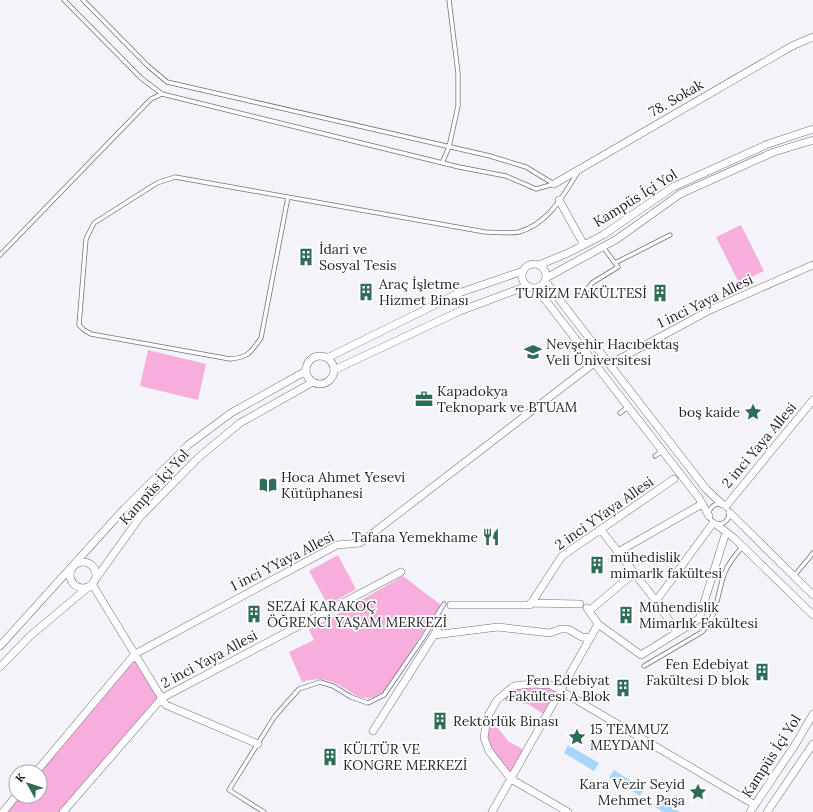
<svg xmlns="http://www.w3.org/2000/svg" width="813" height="812" font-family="Lora,serif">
	<rect width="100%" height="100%" fill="#f4f3fa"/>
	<path fill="#f7aedc" d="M741 225 764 271 739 283 716 237Z
		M148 350 206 364 198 400 140 386Z
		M338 555 356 589 328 605 309 571Z
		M403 576 441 605 384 692C379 694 374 698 369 698 358 699 353 693 344 688 330 679 318 677 302 682L289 652 314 640 309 630Z
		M135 654 162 698 63 812H3L16 796H40V772Z
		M520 687C530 687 551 686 558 693L545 713H542L528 704 505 701V696L510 691Z
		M494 723 508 741 522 749 524 751 513 772H509C498 758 484 745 489 726Z"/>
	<path fill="#a9d5fa" d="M568 745 599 763 594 771 564 753Z
		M614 770 644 789 640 796 609 778Z
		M659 799 680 812H663L654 806Z"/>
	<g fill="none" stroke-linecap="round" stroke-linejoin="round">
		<g stroke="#716d89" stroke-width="5">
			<path id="lane" d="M64 0 141 78 162 94
				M83 0 148 66 167 82 490 156 526 167 554 184
				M442 163 449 147 458 106V73L449 0
				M288 197 261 338C250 353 249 357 230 359L91 334 84 330 79 325 86 239 94 223 157 183 175 177 485 232C496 232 509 234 519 232 548 224 563 196 578 172
				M0 255 151 99 162 94 459 167 506 176 536 189 554 184
				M615 263 670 235
				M588 296 586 291 592 283 618 267 603 247
				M620 413 628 407
				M655 456 662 451
				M709 514a10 10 0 1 1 20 0a10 10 0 1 1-20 0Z
				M794 576 813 553
				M644 666 702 632C718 616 717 592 725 572 729 562 736 554 743 546
				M264 812 229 790 275 716 299 689 320 682 333 686 351 697 368 703 384 695 423 638 444 604"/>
		</g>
		<g stroke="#716d89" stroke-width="8">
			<path id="street" d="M554 184 792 46 813 37
				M559 200 584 245
				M522 276a12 12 0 1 1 24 0a12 12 0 1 1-24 0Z
				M539 265 568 253 603 235 673 187 768 144 813 129
				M546 278 617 239 680 194 774 152 813 140
				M545 281 706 489 722 504
				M536 288 699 498 709 516
				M306 370a14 14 0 1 1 28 0a14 14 0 1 1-28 0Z
				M327 358 459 293 523 271
				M610 364 710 310 813 265
				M334 370 460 311 527 286
				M726 506 813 400
				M730 513 813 595
				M717 525 734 538 813 615
				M601 530 656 601 677 632
				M618 552 702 504
				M70 575a13 13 0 1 1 26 0a13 13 0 1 1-26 0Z
				M92 584 166 705 258 744
				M656 601 713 523
				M531 603 580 604
				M451 605H530L562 556 674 479
				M587 608 598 624
				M589 611 634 573
				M434 635 444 618
				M0 646 124 509 188 445 231 413 306 371
				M0 667 30 636 92 584 140 517 199 457 240 423 313 382
				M373 731 434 635 498 627 550 633 561 629H568L582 637 590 638
				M36 772 135 654 337 545 360 543 594 363
				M3 812 16 796
				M63 812 162 698 401 572
				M492 812 598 624 641 655 699 619 726 532
				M568 812 511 779 489 751 484 738 487 718 497 700 514 686 532 684 551 685 755 805
				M750 812 795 745 813 714
				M767 812 813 744"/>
		</g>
		<use href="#lane" stroke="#fff" stroke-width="3.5"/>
		<use href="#street" stroke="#fff" stroke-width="7"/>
	</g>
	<defs>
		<g id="building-bare" transform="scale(1.38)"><path d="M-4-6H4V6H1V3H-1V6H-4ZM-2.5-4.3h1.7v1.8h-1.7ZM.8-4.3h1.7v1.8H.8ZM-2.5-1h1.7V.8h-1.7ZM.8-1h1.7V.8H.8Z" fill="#2f6d59" stroke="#fff" stroke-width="2.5" paint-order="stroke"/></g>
		<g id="university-bare" transform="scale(1.38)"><path d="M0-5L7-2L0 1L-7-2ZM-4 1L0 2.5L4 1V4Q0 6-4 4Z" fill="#2f6d59" stroke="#fff" stroke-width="2.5" paint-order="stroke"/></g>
		<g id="office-bare" transform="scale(1.38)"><path d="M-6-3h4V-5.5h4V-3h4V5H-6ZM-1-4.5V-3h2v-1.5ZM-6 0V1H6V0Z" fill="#2f6d59" stroke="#fff" stroke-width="2.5" paint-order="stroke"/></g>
		<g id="sight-bare" transform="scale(1.38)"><path d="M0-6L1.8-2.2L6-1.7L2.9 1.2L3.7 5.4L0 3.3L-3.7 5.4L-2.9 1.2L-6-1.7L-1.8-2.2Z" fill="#2f6d59" stroke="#fff" stroke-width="2.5" paint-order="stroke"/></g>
		<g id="library-bare" transform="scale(1.38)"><path d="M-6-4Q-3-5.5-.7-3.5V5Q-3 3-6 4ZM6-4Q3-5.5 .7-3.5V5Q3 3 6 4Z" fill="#2f6d59" stroke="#fff" stroke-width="2.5" paint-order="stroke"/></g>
		<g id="restaurant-bare" transform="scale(1.38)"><path d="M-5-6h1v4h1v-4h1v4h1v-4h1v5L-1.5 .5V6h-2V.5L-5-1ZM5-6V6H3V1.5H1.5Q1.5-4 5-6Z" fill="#2f6d59" stroke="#fff" stroke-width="2.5" paint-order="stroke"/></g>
	</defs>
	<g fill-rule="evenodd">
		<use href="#building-bare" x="306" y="257"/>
		<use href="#building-bare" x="366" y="292"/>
		<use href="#building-bare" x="660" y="293"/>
		<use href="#university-bare" x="533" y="352"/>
		<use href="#office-bare" x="424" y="399"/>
		<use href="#sight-bare" x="753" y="412"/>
		<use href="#library-bare" x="268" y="485"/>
		<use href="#restaurant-bare" x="491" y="537"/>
		<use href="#building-bare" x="597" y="565"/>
		<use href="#building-bare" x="254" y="614"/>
		<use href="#building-bare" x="626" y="615"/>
		<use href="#building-bare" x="762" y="672"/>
		<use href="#building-bare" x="623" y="688"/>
		<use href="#building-bare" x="440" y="721"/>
		<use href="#sight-bare" x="577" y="737"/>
		<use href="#building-bare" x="330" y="757"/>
		<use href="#sight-bare" x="698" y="792"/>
	</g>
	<g text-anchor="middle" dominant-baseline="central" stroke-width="3.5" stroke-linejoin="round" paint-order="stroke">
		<g font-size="14" fill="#201e2a" stroke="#fff">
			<text transform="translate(676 98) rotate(-30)">78. Sokak</text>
			<text transform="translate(635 198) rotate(-32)">Kampüs İçi Yol</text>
			<text transform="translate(705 301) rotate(-26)">1 inci Yaya Allesi</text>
			<text transform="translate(759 445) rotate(-50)">2 inci Yaya Allesi</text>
			<text transform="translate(154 487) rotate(-48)">Kampüs İçi Yol</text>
			<text transform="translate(604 513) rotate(-35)">2 inci YYaya Allesi</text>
			<text transform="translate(282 561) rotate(-27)">1 inci YYaya Allesi</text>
			<text transform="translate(209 659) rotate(-28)">2 inci Yaya Allesi</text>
			<text transform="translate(771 756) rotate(-57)">Kampüs İçi Yol</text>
		</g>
		<g font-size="14" fill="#201e2a" stroke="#fff" text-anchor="start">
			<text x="319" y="249">İdari ve<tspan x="319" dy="16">Sosyal Tesis</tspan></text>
			<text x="379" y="284">Araç İşletme<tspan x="379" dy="16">Hizmet Binası</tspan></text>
			<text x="647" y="293" text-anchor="end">TURİZM FAKÜLTESİ</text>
			<text x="546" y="344">Nevşehir Hacıbektaş<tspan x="546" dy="16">Veli Üniversitesi</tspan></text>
			<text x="437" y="391">Kapadokya<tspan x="437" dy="16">Teknopark ve BTUAM</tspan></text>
			<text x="740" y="412" text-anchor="end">boş kaide</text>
			<text x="281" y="477">Hoca Ahmet Yesevi<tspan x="281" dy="16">Kütüphanesi</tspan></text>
			<text x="478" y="537" text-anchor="end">Tafana Yemekhame</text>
			<text x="610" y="557">mühedislik<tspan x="610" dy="16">mimarlk fakültesi</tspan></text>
			<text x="267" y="606">SEZAİ KARAKOÇ<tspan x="267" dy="16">ÖĞRENCİ YAŞAM MERKEZİ</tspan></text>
			<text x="639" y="607">Mühendislik<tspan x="639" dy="16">Mimarlık Fakültesi</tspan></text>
			<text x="749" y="664" text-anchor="end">Fen Edebiyat<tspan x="749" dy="16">Fakültesi D blok</tspan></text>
			<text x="610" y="680" text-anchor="end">Fen Edebiyat<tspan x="610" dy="16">Fakültesi A Blok</tspan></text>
			<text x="453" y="721">Rektörlük Binası</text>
			<text x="590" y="729">15 TEMMUZ<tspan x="590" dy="16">MEYDANI</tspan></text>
			<text x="343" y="749">KÜLTÜR VE<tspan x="343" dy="16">KONGRE MERKEZİ</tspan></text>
			<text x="685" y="784" text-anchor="end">Kara Vezir Seyid<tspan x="685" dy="16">Mehmet Paşa</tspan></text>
		</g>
	</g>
	<g transform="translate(28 784) rotate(309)"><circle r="19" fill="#ffffff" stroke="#a6a5aa"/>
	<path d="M0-3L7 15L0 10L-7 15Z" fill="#2f6d59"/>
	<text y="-6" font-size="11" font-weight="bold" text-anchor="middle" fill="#201e2a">K</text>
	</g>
</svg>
